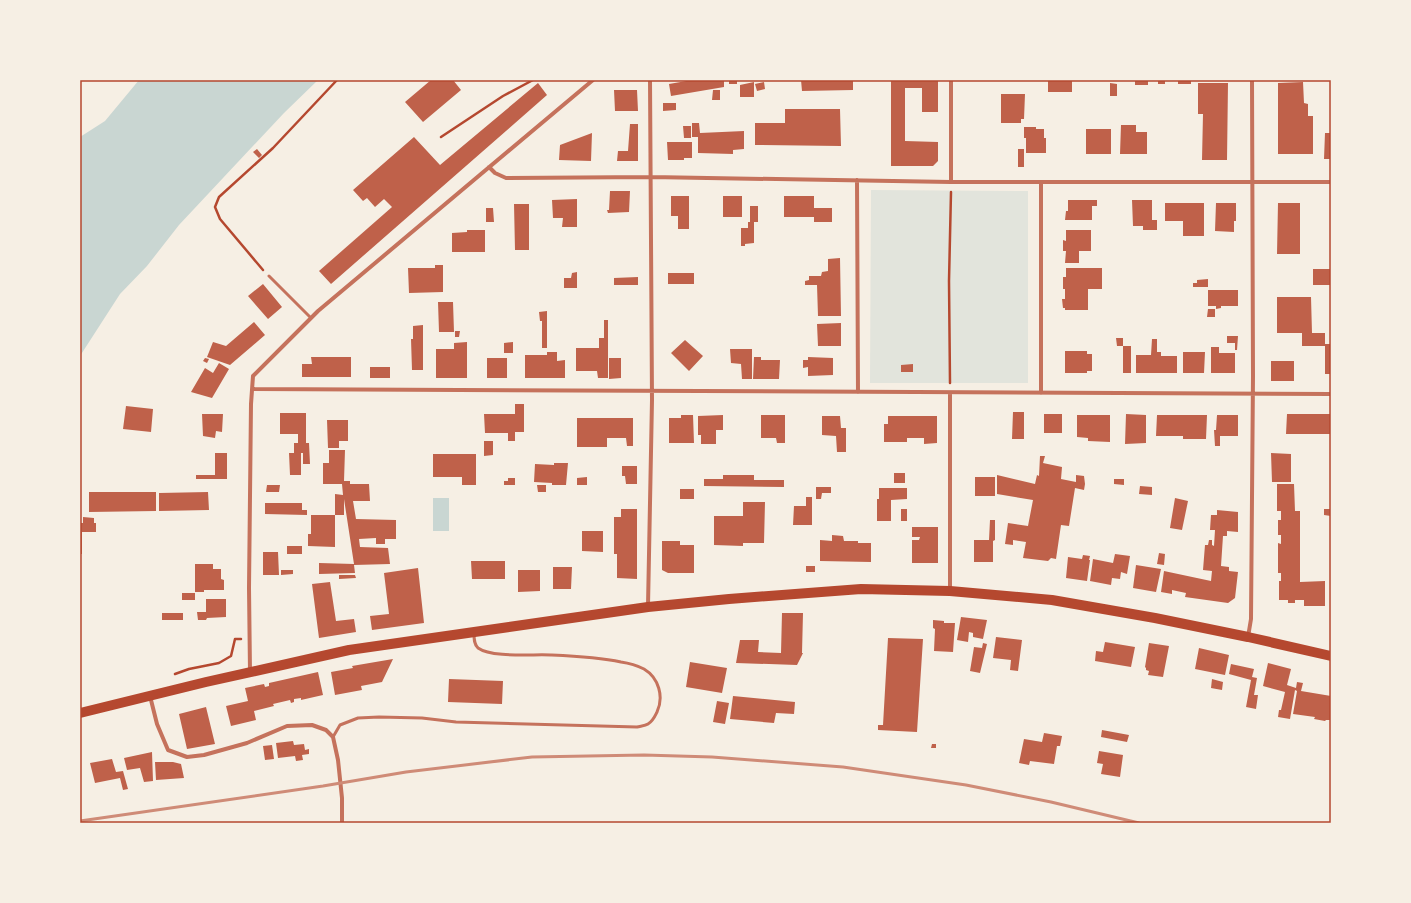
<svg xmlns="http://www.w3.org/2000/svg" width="1411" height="903" font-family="'DM Sans',sans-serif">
	<rect width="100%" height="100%" fill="#f6efe4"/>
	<path fill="#e2e4dc" d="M871 190 1028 191V383H870Z"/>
	<path fill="#c9d6d2" d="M139 80H318L284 113 179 225 147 266 120 294 80 356V137L105 121Z
		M433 498H449V531H433Z"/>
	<path fill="#bf614a" d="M431 80H453L461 90 423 122 405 102Z
		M692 80H724V87L671 96 669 84Z
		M729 80H737V84H729Z
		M801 80H853V90L802 91Z
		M891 80H938V112H922V88H905V141L938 142V161L933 166H891Z
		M1048 80H1072V92H1048Z
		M1135 80H1148V85H1135Z
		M1158 80H1165V84H1158Z
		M1178 80H1191V84H1178Z
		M754 82V97H740V85Z
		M764 82 765 89 757 91 755 84Z
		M1303 82 1304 103 1308 104V116H1313V154H1278V83Z
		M538 83 547 95 331 284 319 271 392 207 384 199 375 207 367 198 363 201 353 190 414 137 440 165Z
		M1110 83 1117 84V96H1110Z
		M1198 83H1228L1227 160H1202L1203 114H1198Z
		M614 90H637L638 111H615Z
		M713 90H720V100H712Z
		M1001 94H1025L1024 119H1021V123H1001Z
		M663 103H676V110L663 111Z
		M785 109H840L841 146 755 145V123H785Z
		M692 123H699L700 133 744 131V149L733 150V154L698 153V137H692Z
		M630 124H638V161H617L618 151H628Z
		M1121 125H1136V132H1147V154H1120Z
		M683 126H691V138H684Z
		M1024 127H1036V129H1044V138H1046V153H1026V138H1024Z
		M1086 129H1111V154H1086Z
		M592 133 591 161 559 160 560 145Z
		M1325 133H1331V159H1324Z
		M667 142H692V158H684V160H668Z
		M257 149 262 155 259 158 253 152Z
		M1018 149H1024V167H1018Z
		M610 191H630L629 212 608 213 607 210H609Z
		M671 196H689V229H678V216H671Z
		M723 196H742V217H723Z
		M784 196H814V208H832V222H814V217H784Z
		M577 199V227H562L563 218H553L552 200Z
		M1068 200H1097V206H1092V220H1065L1066 211H1068Z
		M1132 200H1152V220H1157V230H1143V226H1133Z
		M1165 203H1204V236H1183V221H1165Z
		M1216 203H1236V221H1234V232L1215 231Z
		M1278 203H1300V254H1277Z
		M514 204H529V250H515Z
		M750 206H758V222H754V243L745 244V246H741V228H748V222H750Z
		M486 208H493L494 222H486Z
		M467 230H485V252H452V233L467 232Z
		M1066 230H1091V251H1079V263H1065L1066 251H1063V240L1066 241Z
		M840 258 841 316H818L817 285H805V281L809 280V276H821L822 272 828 271V259Z
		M435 265H443V292L409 293 408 268H435Z
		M1066 268H1102V289H1088V310H1065V308H1063L1062 299H1065V289H1063V277H1066Z
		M1313 269H1331V285H1313Z
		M577 272V288H564V278H571L572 273Z
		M668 273H694V284H668Z
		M638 277V285H614V278Z
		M1208 279V287H1193V283H1197V280Z
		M263 284 282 307 268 319 248 296Z
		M1208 290H1238V306H1221V308L1216 309V306H1208Z
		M1277 297H1311L1312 333H1325V344H1331V374H1325V346H1302V333H1277Z
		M438 302H453L454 332H439Z
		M1208 309H1215V317H1207Z
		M547 311V348H542V321H540L539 312Z
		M604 320H608V378H598L597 371H576V348H599V338H604Z
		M254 322 265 335 230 365 207 357 213 342 226 346Z
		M841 323V346H818L817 324Z
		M423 325V370H412L411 339H413V326Z
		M455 331H460L459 337H455Z
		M1227 336H1238L1237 350H1235V343H1227Z
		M1116 338H1123V346H1131V373H1123V346H1117Z
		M1152 339H1157V352H1161V356H1177V373H1136V355H1151Z
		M685 340 703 356 689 371 671 353Z
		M467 342V378H436V349H454V343Z
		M513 342V353H504V343Z
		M1211 347H1219V353H1235V373H1211Z
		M730 349H752V379H742L741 364 731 363Z
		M1065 351H1087V354H1092V371H1087V373H1065Z
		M547 352H557V361L565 360V378H525V355H547Z
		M1183 352H1205L1204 373H1183Z
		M311 357H351V377H302V364H312Z
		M754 357H761V360H780L779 379H753Z
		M808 357 833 358V375L808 376V367L803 368V360H808Z
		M205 358 209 359 207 363 203 361Z
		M487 358H507V378H487Z
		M609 358H621V378L609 379Z
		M1271 361H1294V381H1271Z
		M219 363 229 369 212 398 191 392 205 368 213 373Z
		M913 364V372H901V365Z
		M370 367H390V378H370Z
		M515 404H524V432H515V441H508V433H485L484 414H515Z
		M126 406 153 409 151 432 123 429Z
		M1013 412H1024V439H1012Z
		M280 413H306V443H309L310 464H303V453H301V475H290L289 453H294V443H298V434H280Z
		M202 414H223L222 432 216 431 215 438 203 436Z
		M1044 414H1062V433H1044Z
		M1126 414 1146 415V443L1125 444Z
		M1287 414H1331V434H1286Z
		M681 415H693L694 443H669V418H681Z
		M723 415V430H716V444H701V435H698V416Z
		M761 415H785V443H777L776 438H761Z
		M1077 415H1110V442L1088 441V438L1077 437Z
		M1157 415H1207L1206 439H1183V436H1156Z
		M1217 415H1238V436H1220V446H1215L1214 430H1216Z
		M822 416H840L841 428H846V452H837L836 436 822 435Z
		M888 416H937V443L924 444V438H907V442H884V424H888Z
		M577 418H633V446H627L626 438H607V447H577Z
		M327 420H348V441H339V448H328Z
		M484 441H493V455L484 456Z
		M329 450H345L344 481H350V484H369L370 501H353L356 519 396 520V539H385V544H376V538L359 539 360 547 388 548 390 564 354 565 355 573 319 574V563L354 564 344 499V515H335V494L343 495 342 484H323V463H329Z
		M215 453H227V479H196V475H215Z
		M1271 453 1291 454V482H1272Z
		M433 454H476V485H462V477H433Z
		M1040 456H1045L1043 463 1062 467 1061 479 1076 482V475L1084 476 1085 484 1084 490 1075 488 1069 526 1061 525 1056 559 1051 558 1048 561 1023 558 1026 542 1013 540V545L1005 544 1008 523 1028 526 1033 500 997 494V475L1035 484 1037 475 1039 476Z
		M554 463H568L566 485H552V483L534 482 535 464 554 465Z
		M622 466H637V484H626L625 476H622Z
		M894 473H905V483H894Z
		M723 475H754V480H784V487L704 486V479H723Z
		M587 477V485H577V478Z
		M975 477H995V496H975Z
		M508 478H515V485H504V481H508Z
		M1114 479H1124V485L1114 484Z
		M1277 484H1294L1295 511H1300V582L1325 581V606H1304V600H1295V603H1288V600H1279V581H1281V573H1278V543L1281 544V535H1278V520H1281V511H1277Z
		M267 485H280L279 492H266Z
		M537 485H546V492H538Z
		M1140 486 1152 487V495L1139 494Z
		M816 487H831V493H822L821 499H816Z
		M879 488H907V499L891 500V521H877V499H879Z
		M680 489H694V499H680Z
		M89 492H156V511L89 512Z
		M208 492 209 510 159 511V493Z
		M806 497H812V525H793L794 506H806Z
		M1175 498 1188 501 1182 530 1170 528Z
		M743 502H765L764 543H743V546L714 545V516H743Z
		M265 503H302V510H307V515L265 514Z
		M621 509H637V579L617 578V554H614V517H621Z
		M901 509H907V521H901Z
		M1324 509H1331V516L1324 515Z
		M1217 510 1238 512V532L1227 531V536H1223L1221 566 1229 567V571L1238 572 1235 598 1228 603 1185 597 1186 593 1172 590V594L1161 592 1164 571 1211 581 1212 571 1203 570 1205 545H1208L1209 540H1212V545L1214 546 1215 530H1210L1211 515H1217Z
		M311 515H335V547L308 546V534H311Z
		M83 517 94 518V523H96V532H82V554H80V523H83Z
		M990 520H995V540L993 541V562H974V540H989Z
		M912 527H938V563H912V540H919L920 537H912Z
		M582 531H603V552L582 551Z
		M832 535 843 536 844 541H858V543H871V562L820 561V540L832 541Z
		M662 541H680V545H694V573H668L662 570Z
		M287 546H302V554H287Z
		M263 552H278L279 575H263Z
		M1159 553 1165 554 1164 565 1157 564Z
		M1115 554 1130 556 1127 574 1121 572 1120 579 1112 578 1111 585 1090 581 1093 559 1113 563Z
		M1083 555 1090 556 1089 560H1090L1087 581 1066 578 1068 557 1082 559Z
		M471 561H505V579H472Z
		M195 564H213V569H221V579L224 580V590H204V592H195Z
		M1136 565 1161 569 1156 592 1133 588Z
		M806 566H815V572H806Z
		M553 567H572L571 589H553Z
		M418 568 424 623 372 630 370 616 389 614 384 573Z
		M281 570H293V574L281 575Z
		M518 570H540V591L518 592Z
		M339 575H355L356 578 339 579Z
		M330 582 336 621 354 619 356 632 319 638 312 584Z
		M182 593H195V600H182Z
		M206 599H226V617L207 618 206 620H198L197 612H206Z
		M162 613H183V620H162Z
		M782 613H803L802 653H803L797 665 736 663 740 640H759L758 652 781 653Z
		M961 617 987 620 983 639 973 637V633L969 632 968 642 957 640Z
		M933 620 944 621V623H955L953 652 934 651 935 629 933 628Z
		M996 637 1022 640 1018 671 1010 670 1011 660 993 658Z
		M888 638 923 639 917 732 878 730V725H883Z
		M1105 642 1135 647 1131 667 1095 661 1096 651 1103 652Z
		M983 643 987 644 980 673 970 671 974 647 982 648Z
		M1149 643 1169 646 1163 677 1148 675 1149 671 1146 670V668L1145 667Z
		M1199 648 1229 655 1225 675 1195 669Z
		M393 659 382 682 361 686 362 690 335 695 331 672 353 668 352 666Z
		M690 662 727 668 722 693 686 687Z
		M1268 663 1291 669 1287 685 1296 688 1297 682 1303 683 1301 691 1331 696V720H1326L1325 721 1314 719 1315 717 1293 714 1297 691 1295 690 1290 719 1278 717 1279 710H1281L1285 692 1263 686Z
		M1231 664 1254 669 1252 677 1257 678 1254 695H1258L1256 709 1246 707 1251 680 1229 674Z
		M318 672 323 695 301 700V698L294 699V702L291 703 290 700 273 704 274 706 254 711 256 720 231 726 226 706 248 701 245 688 264 684 265 687 269 686V683Z
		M449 679 503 681 502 704 448 702Z
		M1212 679 1223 682 1222 690 1211 688Z
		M733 696 795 702 794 714 776 713 774 723 730 719Z
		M717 701 729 703 725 724 713 722Z
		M206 707 215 744 187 749 179 714Z
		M1102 730 1129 735 1127 742 1101 737Z
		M1044 733 1062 736 1060 746H1057L1054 764 1030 761 1029 765 1019 763 1024 739 1042 742Z
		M293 741 294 745 304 744 305 750 309 749V754L302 755 303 760 296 761 295 756 278 758 276 743Z
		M932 744H936V748H931Z
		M272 745 274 759 265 760 263 746Z
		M1099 751 1123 755 1120 777 1101 774 1103 764 1097 763Z
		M152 752 153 781 144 782 140 768 127 770 124 758Z
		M112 759 116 772 123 771 128 789 123 790 120 778 95 783 90 763Z
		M155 762H173L181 764 184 778 156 780Z"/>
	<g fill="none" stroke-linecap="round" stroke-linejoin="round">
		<path stroke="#b5482f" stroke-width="2.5" d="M441 137 503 96 533 80
			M263 270 220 219 215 207 219 197 273 148 337 80
			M950 383 949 281 951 192
			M175 674 189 669 219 663 231 656 235 639H241"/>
		<path stroke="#c5725c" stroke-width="3" d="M269 276 311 318
			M333 737 340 725 358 718 379 717 422 718 456 722 637 727C640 726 645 726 648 724 653 721 655 716 657 712 664 697 659 678 644 669 638 666 628 663 621 662 598 657 574 656 551 655 533 654 492 658 478 648 474 644 474 639 474 634"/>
		<path stroke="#c5725c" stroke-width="4" d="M951 80V182
			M489 167 495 173 506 178 651 177 951 182H1331
			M857 180 858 392
			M252 389 1331 394
			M1041 393V182
			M950 590V393
			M648 606 652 400 650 80
			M1248 637 1251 619 1253 376 1252 80
			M250 672 249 588 251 404 253 376 318 311 593 80
			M150 696 157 724 168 750 187 757 204 755 247 743 287 726 312 725 326 730 333 737 338 760 342 798V823"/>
		<path stroke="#b5482f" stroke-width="10" d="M80 713 206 682 349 650 648 607 729 599 861 589 950 591 1052 600 1155 618 1248 637 1331 656"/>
		<path stroke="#cf8b77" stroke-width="3" d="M80 821 323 786 406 772 532 757 644 755 712 757 843 767 966 785 1051 802 1139 823"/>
	</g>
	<rect width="1411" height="903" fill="none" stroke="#f6efe4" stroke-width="162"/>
	<rect x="81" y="81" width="1249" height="741" fill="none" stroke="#b5482f" stroke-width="1.5"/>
</svg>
